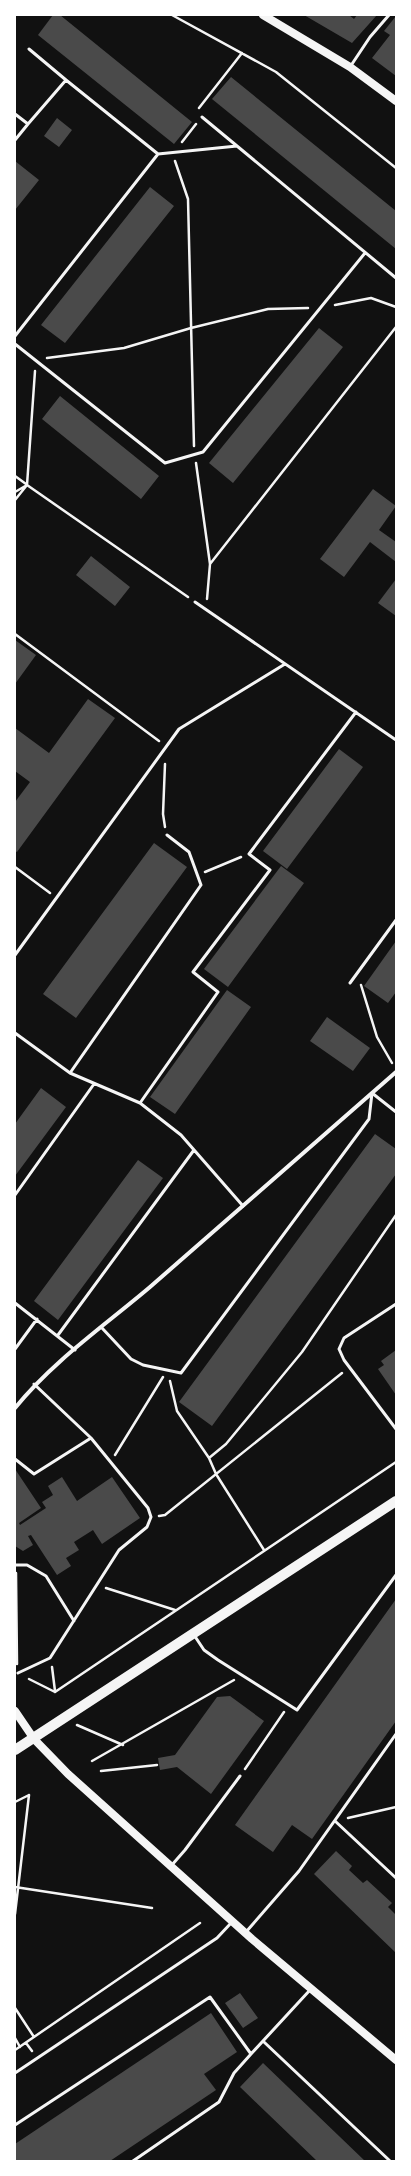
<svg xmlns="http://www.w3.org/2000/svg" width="411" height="2176" font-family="'Roboto Condensed',sans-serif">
	<rect width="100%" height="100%" fill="#111"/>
	<path fill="#4a4a4a" d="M53 15H60L192 122 174 144 38 35Z
		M304 15H349L354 19 357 15H377L352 43Z
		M396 16V76L372 58 390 35 384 31Z
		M231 77 396 211V249L212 99Z
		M57 118 72 130 59 147 44 136Z
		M15 161 39 180 15 210Z
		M150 187 174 206 65 343 41 325Z
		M319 328 343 347 233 483 209 463Z
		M60 396 159 476 141 499 42 419Z
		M373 489 396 506 379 530 396 542V562L370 542 344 577 320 559Z
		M91 556 130 587 115 606 76 575Z
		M396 579V616L378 603Z
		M15 640 36 655 15 684Z
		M88 699 115 718 17 852 15 851V802L30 782 15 771V728L49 753Z
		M339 749 363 767 287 869 263 851Z
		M154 843 187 867 76 1018 43 994Z
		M281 866 304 883 228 987 204 969Z
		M396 941V992L388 1003 364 986Z
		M227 990 251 1007 175 1114 150 1097Z
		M327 1017 370 1048 353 1071 310 1041Z
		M41 1088 66 1107 15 1176V1124Z
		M375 1134 396 1149V1174L212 1426 179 1402Z
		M138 1160 163 1178 58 1320 34 1301Z
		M396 1350V1395L378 1369 384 1365 381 1361Z
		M15 1469 41 1508 19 1523 20 1525 46 1508 42 1502 53 1495 48 1486 62 1477 77 1501 112 1477 140 1518 102 1544 93 1530 74 1542 79 1550 66 1558 71 1566 57 1575 31 1535 28 1536 33 1545 23 1551 15 1546Z
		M396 1599V1721L312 1839 292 1825 273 1852 235 1825Z
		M230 1696 264 1721 211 1794 177 1767 160 1770 158 1758 175 1755 217 1697Z
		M336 1851 352 1866 349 1870 363 1883 367 1880 392 1903 388 1907 396 1915V1953L314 1874Z
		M240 1993 258 2018 243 2028 225 2003Z
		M211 2013 237 2052 204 2074 216 2090 110 2161H15V2144Z
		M263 2063 365 2161H317L240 2087Z"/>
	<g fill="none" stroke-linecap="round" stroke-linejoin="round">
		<path stroke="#f5f5f5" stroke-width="2.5" d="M172 15 276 72 396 168
			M199 108 242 53
			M182 142 196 124
			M175 161 188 199 194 446
			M335 305 371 298 396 307
			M47 358 124 348 191 328 268 309 308 308
			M196 463 210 564 207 599
			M15 476 26 484
			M15 492 27 485 188 597
			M15 500 27 485 35 371
			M210 564 396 327
			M15 634 159 741
			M165 827 163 814 165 764
			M15 867 50 893
			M205 872 241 857
			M361 985 377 1037 392 1063
			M170 1381 177 1411 209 1458 216 1474 264 1550
			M115 1455 163 1377
			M209 1458 226 1444 302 1352 396 1215
			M159 1516 165 1515 342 1373
			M16 1573 17 1664
			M106 1588 175 1610
			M52 1667 55 1691
			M29 1679 55 1692
			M55 1692 396 1462
			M77 1725 123 1745
			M92 1761 234 1680
			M245 1769 284 1712
			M101 1771 157 1765
			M15 1802 29 1795
			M348 1818 396 1807
			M15 1887 152 1908
			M15 1914 29 1795
			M15 2008 34 2037
			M15 2038 20 2047
			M26 2043 32 2051
			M15 2050 200 1923"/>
		<path stroke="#f5f5f5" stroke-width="3" d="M29 49 66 80
			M350 67 370 37 389 15
			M15 114 28 124 66 80 158 154 237 146 396 278
			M202 117 237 146
			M15 140 28 124
			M15 336 158 154
			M15 344 165 463 203 452 365 253
			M195 602 396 740
			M15 955 179 729 285 664
			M350 983 396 920
			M15 1033 70 1073 140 1103 181 1135 243 1206
			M70 1073 201 885 189 852 167 835
			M372 1093 396 1112
			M140 1103 218 992 193 972 270 870 249 854 356 712
			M15 1195 94 1084
			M15 1303 75 1350
			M396 1304 344 1338 339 1349 344 1360 396 1429
			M102 1328 131 1359 143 1365 181 1373 369 1119 372 1093
			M58 1335 194 1150
			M15 1349 37 1319
			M34 1384 91 1438
			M15 1459 34 1474 91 1438 148 1508 151 1517 147 1527 119 1550 50 1658 18 1673
			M15 1565H27L46 1576 74 1621
			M194 1635 204 1650 218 1660 297 1710 396 1575
			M335 1821 396 1878
			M171 1866 185 1850 240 1776
			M246 1932 299 1871 396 1734
			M264 2042 390 2161
			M15 2073 217 1938 232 1922
			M15 2125 210 1997 251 2054 310 1990
			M133 2161 219 2102 234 2073 251 2054"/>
		<path stroke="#f5f5f5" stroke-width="4" d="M15 1408C53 1361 104 1326 150 1287 232 1216 314 1144 396 1072"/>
		<path stroke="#f5f5f5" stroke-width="8" d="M263 15 350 67 396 101
			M15 1711 34 1739 68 1774 252 1939 396 2060"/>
		<path stroke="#f5f5f5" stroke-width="10" d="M15 1750 396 1501"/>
	</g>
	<rect width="411" height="2176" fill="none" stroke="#ffffff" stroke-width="32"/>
</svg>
